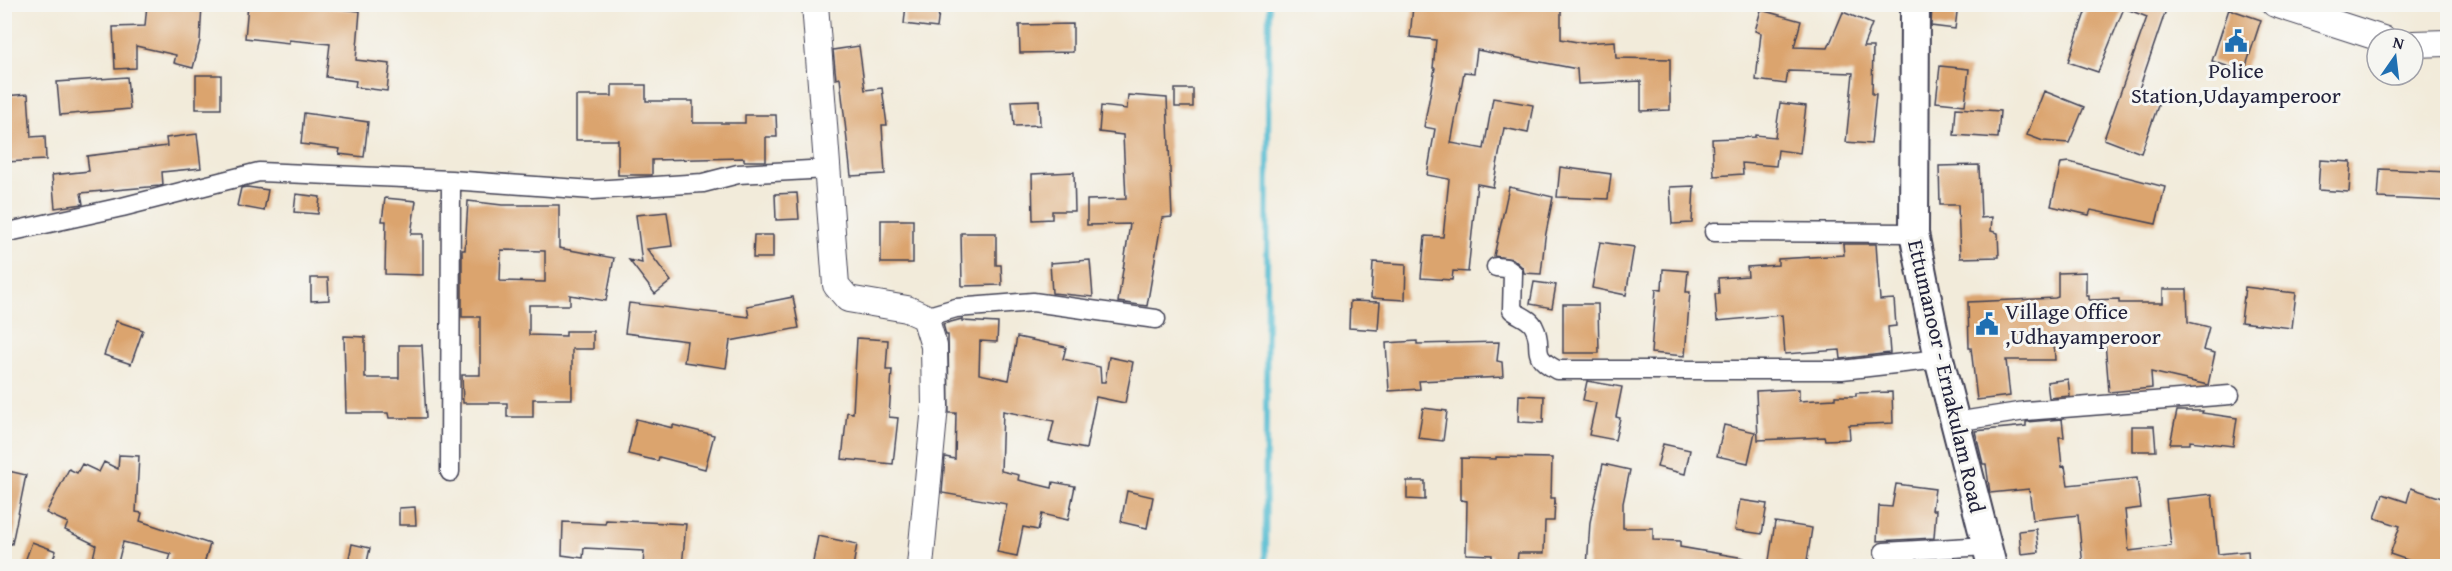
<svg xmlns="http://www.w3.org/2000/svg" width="2452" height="571" font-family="'Gentium Book Plus',serif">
	<rect width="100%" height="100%" fill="#f6f6f2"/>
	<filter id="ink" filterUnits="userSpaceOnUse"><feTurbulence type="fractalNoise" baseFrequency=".0167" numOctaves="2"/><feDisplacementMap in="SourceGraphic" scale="12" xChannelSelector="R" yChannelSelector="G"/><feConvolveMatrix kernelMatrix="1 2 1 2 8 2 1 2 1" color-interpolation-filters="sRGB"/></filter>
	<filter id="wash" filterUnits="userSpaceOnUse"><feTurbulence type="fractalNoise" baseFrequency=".008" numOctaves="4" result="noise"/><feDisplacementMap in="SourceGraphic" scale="24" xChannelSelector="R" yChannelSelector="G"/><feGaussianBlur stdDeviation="1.35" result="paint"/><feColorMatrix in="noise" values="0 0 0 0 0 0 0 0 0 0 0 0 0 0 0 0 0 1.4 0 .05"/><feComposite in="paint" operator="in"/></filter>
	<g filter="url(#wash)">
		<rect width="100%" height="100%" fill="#f2ebda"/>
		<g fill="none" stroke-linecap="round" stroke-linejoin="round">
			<path stroke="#53bcd1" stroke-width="6" d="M1265 566 1269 4"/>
		</g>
		<g id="blocks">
			<path fill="#dba46e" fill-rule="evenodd" d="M147 4H202L200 41 193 68 174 63 176 55 136 46V68L115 69 113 27 145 26Z
				M248 4H289L360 11 356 60 390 64 387 91 355 87 356 81 326 77 330 44 289 40V43L245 38Z
				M906 4H940L937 28 904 24Z
				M1437 4H1561V39L1583 43 1615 41 1616 58 1670 59V110L1641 111V81L1578 84 1577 69 1477 50 1474 73 1464 72 1451 143 1484 149 1493 98 1533 105 1528 133 1504 128 1493 187 1477 184 1468 272 1453 271 1452 280 1421 278 1425 236 1443 237 1449 179 1427 175 1435 129 1424 127 1435 68H1433L1436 40 1410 37 1413 6 1437 9Z
				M1932 4H1958L1955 29 1931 26Z
				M2088 4H2168L2137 95 2159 103 2141 153 2104 139 2147 17 2124 8 2098 72 2068 62Z
				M2229 9 2261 20 2244 72 2212 61Z
				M1761 10 1801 21 1794 47 1828 48 1843 12 1872 24 1863 47H1873L1872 94H1876L1871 144 1846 142 1853 73 1788 71 1786 84 1756 80 1761 33 1755 31Z
				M1073 24V52L1020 53 1019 25Z
				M859 46 865 90 882 88 887 125H882L885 174 851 176 840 78 836 79 833 50Z
				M1940 66 1969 69 1965 105 1936 102Z
				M196 75H221V109H196Z
				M127 77 130 109 60 115 57 82Z
				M612 85H646V101H693V123H745V115H776L777 137H766V161H744V158L652 160V175H618V140H576V96H612Z
				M1175 89H1193V107H1175Z
				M2044 91 2084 107 2069 143 2043 141 2027 135Z
				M28 94 31 137 45 136 46 160 4 162V96Z
				M1128 95 1167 98 1172 217 1162 218 1147 306 1118 302 1130 224 1087 225V200L1126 199 1123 135 1099 132 1101 106 1127 109Z
				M1039 100 1040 125 1014 126 1012 101Z
				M1780 103 1806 106 1800 153 1778 150 1776 166 1742 163 1743 174 1714 176 1712 139 1755 137V135L1775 137Z
				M1956 108 2000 111 1998 138 1954 135Z
				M304 113 368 122 364 157 339 154 340 149 301 144Z
				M197 134 201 168 162 172 163 185 160 186 81 193 83 204 55 208 52 175 89 171 87 156 167 146 166 138Z
				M2320 160 2351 162 2349 192 2318 190Z
				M2069 162 2165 187 2156 224 2091 210 2089 215 2051 206 2061 163Z
				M1979 165 1981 218 1992 217 1991 231 1998 233 1999 257 1960 258 1958 205H1940L1939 166Z
				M1560 167 1611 174 1608 199 1557 197Z
				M2380 169 2448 172 2446 201 2378 198Z
				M1074 172 1075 211H1052V219L1033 220 1032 174Z
				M1694 186 1692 223 1672 224 1670 187Z
				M247 187 268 190 264 211 237 206 241 188Z
				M1509 187 1553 197 1545 238 1541 274 1524 273 1523 268 1513 259 1494 256Z
				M797 193 799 219 776 220 775 194Z
				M296 194 320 197 318 214 294 212Z
				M385 198 416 201 411 234H423V275L385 274 386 221H382Z
				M468 201 502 205H559V248L614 258 606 301 570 295V305H529V335L566 336V331H593V349H572V399H533V417H507V403H463L462 375H480V317H462V250H465ZM501 250 545 251V282L500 281Z
				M667 212 672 246 647 249 671 281 655 294 629 260 642 263 636 215Z
				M881 220H913V263H881Z
				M961 233H996V265H1001L1002 285 962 286Z
				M754 235H773V258H753Z
				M1600 242 1634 247 1626 295 1592 288Z
				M1843 244H1876L1880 300 1894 299 1896 326 1888 327 1890 353 1841 359 1840 350 1785 354 1782 315 1717 321 1715 294H1719L1718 278 1748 276 1747 267 1778 265V259L1844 255Z
				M1090 260 1093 297 1052 293 1050 263Z
				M1373 262 1406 264 1405 300 1371 298Z
				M1663 269 1688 271 1686 292H1690L1685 356 1651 353 1656 289 1662 290Z
				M2086 272V296H2089V300L2119 299V303H2163V289H2187L2188 322 2209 327 2203 350 2215 353 2208 385 2151 372 2152 388 2109 392 2105 342H2054L2055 360H2006L2010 396 1977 400 1971 348H1969L1968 302 2055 298 2058 297V273Z
				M311 278H328L329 300 311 301Z
				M1534 282 1556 285 1552 308 1530 304Z
				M2245 287 2296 293 2292 328 2241 322Z
				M793 297 799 328 730 341 726 368 684 362 687 341 625 333 629 303 749 317 747 306Z
				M1350 301 1380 302 1378 330 1349 328Z
				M1563 304H1598L1599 353H1563Z
				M962 319V321L998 323 997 342 980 341 979 374 1009 380 1017 337 1066 347 1063 359 1100 367 1101 382H1105L1109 357 1133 362 1125 403 1096 397 1086 449 1049 442 1054 421 1003 411 1001 471 1019 475 1018 480 1052 488 1053 482 1075 486 1068 520 1042 514 1038 530 1023 527 1017 556 997 552 1007 504 942 493 945 457 955 459 956 413H949L948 335H946L943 324Z
				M116 321 143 330 131 364 104 355Z
				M344 336 365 337V378H399V345H422L426 418H389L388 413H346Z
				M857 338 888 340 886 370H892L889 417 898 418 893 464 842 459 847 412 853 413Z
				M1417 341V344L1499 342 1497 361 1502 362 1503 377 1419 381 1420 389 1389 391 1386 343Z
				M2068 379 2070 396 2049 398 2047 382Z
				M1587 381 1622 387 1616 417 1620 418 1615 440 1589 435 1596 403 1583 400Z
				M1799 389V401L1835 399V396H1856V393L1892 392 1893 423 1849 425 1850 439 1825 440 1824 437 1758 440 1756 391Z
				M1519 395 1544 396 1543 423 1518 422Z
				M1423 408 1447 411 1443 441 1418 438Z
				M2177 411H2203L2202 413 2237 418 2233 446 2190 441V444H2170Z
				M636 419 673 428V425L714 435 705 469 659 457 658 461 628 454Z
				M2062 419 2064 437H2059L2062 467 2065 466 2068 485 2137 478 2141 508 2125 510 2129 551 2171 546 2166 499 2212 494 2218 554 2248 551 2249 567H2083L2078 515 2033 520 2029 489 1990 493 1986 464H1983L1975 431 2026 426V422Z
				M1724 425 1755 432 1748 463 1717 456Z
				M2132 426H2154L2156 451H2132Z
				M1663 444 1690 450 1685 474 1657 467Z
				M119 455 139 456 136 512 142 513 140 521 210 544 203 567H167L171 554 123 542 117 567H91L96 545 65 530 68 523 46 513 69 469 77 473 82 464 99 472 104 462 118 469Z
				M1496 457 1552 458 1551 498H1555L1554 521H1545L1544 553H1518L1517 562 1492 561V555L1466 554 1467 501 1461 500V458L1496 459Z
				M1603 464 1630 470 1623 503V528H1653V540L1680 541V547L1744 558V567H1587L1590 522Z
				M4 470 26 475 12 544H4Z
				M1407 481H1425V500L1407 499Z
				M1896 484 1935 489 1932 510H1936L1934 538 1877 541 1879 506 1892 507Z
				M2411 488 2448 500V567H2428L2390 554 2400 526 2375 518 2383 494 2407 502Z
				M1127 491 1153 497 1147 528 1121 522Z
				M1740 500 1767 504 1762 534 1735 530Z
				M415 507 416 525H399V508Z
				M606 520 686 524 682 567H643L644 551 584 548 583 558 562 555 563 522 605 524Z
				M1775 522 1812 528 1806 567H1768Z
				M2036 529 2039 552 2021 554 2019 531Z
				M818 536 857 544 853 567H812Z
				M32 542 56 551 50 567H23Z
				M352 544 370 548 366 567H347Z"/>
		</g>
	</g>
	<g filter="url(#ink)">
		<use href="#blocks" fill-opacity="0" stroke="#414053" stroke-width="1.5"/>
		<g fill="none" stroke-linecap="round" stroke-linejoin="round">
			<g stroke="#414053" stroke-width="21">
				<path id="street" d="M1714 232 1914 233
					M4 233 122 207 259 172 451 180 593 190 703 183 738 174 828 169
					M1496 267 1506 268 1513 273 1512 310C1519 316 1530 318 1534 327 1545 348 1527 354 1557 370H1842L1939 359
					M925 317 956 308 1033 302 1156 319
					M1955 422 2025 411 2230 395
					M450 472 451 180
					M1884 552 1987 546"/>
			</g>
			<g stroke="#414053" stroke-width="28">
				<path id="secondary" d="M815 4 836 285 848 299 907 309 925 317 934 346 935 406 920 566
					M2275 4 2383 39
					M2413 44 2448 43"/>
			</g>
			<g stroke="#414053" stroke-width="32">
				<path id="primary" d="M1915 4 1914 233 1939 359 1992 566"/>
			</g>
			<use href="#street" stroke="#fff" stroke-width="18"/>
			<use href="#secondary" stroke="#fff" stroke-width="26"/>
			<use href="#primary" stroke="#fff" stroke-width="28"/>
		</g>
	</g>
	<defs>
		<g id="civic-bare" transform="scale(1.8)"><path d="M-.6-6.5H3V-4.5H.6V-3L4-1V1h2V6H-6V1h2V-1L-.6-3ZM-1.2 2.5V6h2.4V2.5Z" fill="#1f6fb2" stroke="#f6f6f2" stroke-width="2.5" paint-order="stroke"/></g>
	</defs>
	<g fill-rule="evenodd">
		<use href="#civic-bare" x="2236" y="41"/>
		<use href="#civic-bare" x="1987" y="324"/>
	</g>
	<g text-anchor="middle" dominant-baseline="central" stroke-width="6" stroke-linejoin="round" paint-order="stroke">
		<g font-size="22" fill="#22223b" stroke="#f6f6f2">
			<text x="2236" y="70">Police<tspan x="2236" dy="25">Station,Udayamperoor</tspan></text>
			<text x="2005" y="311" text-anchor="start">Village Office<tspan x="2005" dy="25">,Udhayamperoor</tspan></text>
		</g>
		<g font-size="22" fill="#22223b" stroke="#f6f6f2">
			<text transform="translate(1947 376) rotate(77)">Ettumanoor - Ernakulam Road</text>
		</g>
	</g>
	<rect width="2452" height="571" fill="none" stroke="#f6f6f2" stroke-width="24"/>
	<g transform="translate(2395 57) rotate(14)"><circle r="28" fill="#f6f6f2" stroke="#a1a1a9" stroke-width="1.5"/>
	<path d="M0-4.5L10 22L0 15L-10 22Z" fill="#1f6fb2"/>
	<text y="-9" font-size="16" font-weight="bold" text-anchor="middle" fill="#22223b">N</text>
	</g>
</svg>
